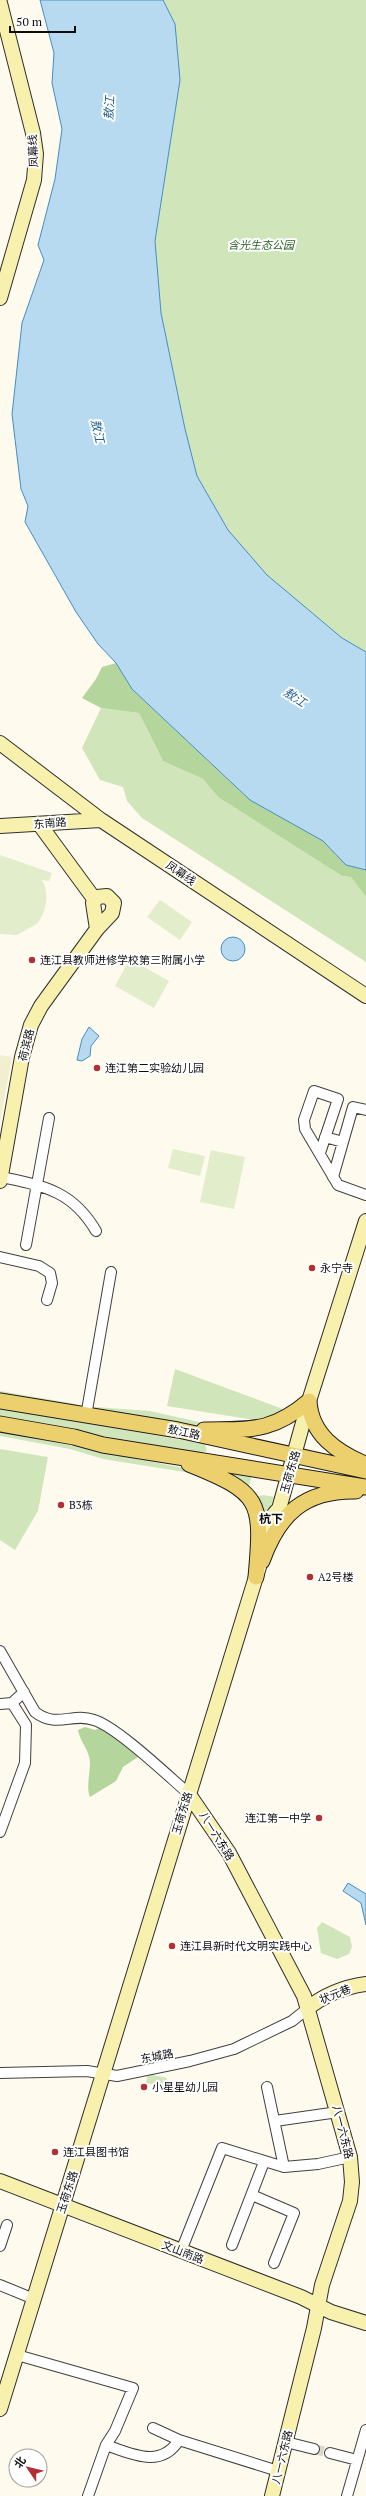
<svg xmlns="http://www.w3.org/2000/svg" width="366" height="2496" font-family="'PT Serif','Noto Sans SC',serif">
	<rect width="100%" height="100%" fill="#fefbee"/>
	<path fill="#f2efd0" d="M0 1055 12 1057 0 1123Z"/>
	<path fill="#d0e5ba" d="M163 0H366V652L342 638 267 575 228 530 197 476 185 429 161 313 155 241 180 80 175 24Z
		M101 708 139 713 163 761 203 779 218 797 342 876 351 877 366 897V962L142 818 127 801 123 787 100 780 82 748Z
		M175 1369 283 1409 260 1421 167 1406Z
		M0 1391 76 1404 79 1406 0 1395Z
		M95 1407 150 1411 208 1424 206 1427 95 1411Z
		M0 1408 205 1444 207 1451 200 1453 0 1418Z
		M0 1431 198 1471 197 1474 103 1459 70 1449 0 1436Z
		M0 1449 48 1457 38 1511 15 1550 0 1540Z
		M237 1473 252 1476 248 1489 232 1478 233 1475Z
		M264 1495 274 1497 265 1521 254 1497Z
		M322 1922 350 1937 352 1947 349 1954 337 1959 321 1953 317 1928Z
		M148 2074 167 2078 165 2087 146 2083Z"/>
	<path fill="#b4d59b" d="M116 663 132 689 250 800 323 841 346 865 366 870V897L351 877 342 876 218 797 203 779 163 761 139 713 101 708 82 698 96 679 102 667Z
		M85 1727 95 1730 100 1728 111 1733 114 1738C123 1741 135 1748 138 1757L123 1767 116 1781 90 1797C86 1789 90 1773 90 1762 89 1749 80 1742 78 1730Z"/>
	<path fill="#e1edcb" d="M0 855 52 873 49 881 42 880C50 894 46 910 38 923L17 935 0 934Z
		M160 900 192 922 180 940 147 917Z
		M130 959 169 981 154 1008 115 986Z
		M173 1149 205 1156 200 1176 168 1168Z
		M211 1150 245 1157 234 1209 200 1202Z"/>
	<path fill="#b7daf1" stroke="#448ec2" d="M40 0H163L175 24 180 80 155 241 161 313 185 429 197 476 228 530 267 575 342 638 366 652V870L346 865 323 841 250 800 132 689 116 663 98 644 76 612 25 522 28 506 21 489 12 414 22 323 44 260 38 245 55 179 62 129 52 83 54 53Z
		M221 949a12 12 0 1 1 24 0a12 12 0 1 1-24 0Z
		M89 1027 99 1036 91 1046 90 1056 82 1061 77 1060 82 1039Z
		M348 1883 366 1894V1925L361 1903 343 1891Z"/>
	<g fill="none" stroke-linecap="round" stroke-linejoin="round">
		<path stroke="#dad7cc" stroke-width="10" stroke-dasharray="10 5" stroke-linecap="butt" d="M314 2449 330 2453"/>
		<g stroke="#404040" stroke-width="12">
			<path id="street" d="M325 1137 343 1142
				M320 1153 338 1099 314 1091 304 1120 305 1129 338 1185 366 1195
				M1 1177C43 1186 72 1190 96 1231
				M333 1177 353 1107 366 1110
				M26 1245 49 1118
				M0 1257 39 1266 50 1273 52 1283 47 1300
				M86 1416 111 1272
				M0 1651 35 1712C57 1729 72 1712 94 1720 117 1727 167 1775 188 1793
				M0 1704 12 1703 24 1692
				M0 1832 25 1763 26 1725 12 1703
				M0 2073 87 2071 117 2076 190 2061 234 2049 292 2021 307 2009
				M267 2087 284 2167
				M275 2121 338 2112
				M252 2195 294 2213 274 2263
				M232 2245 264 2162
				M0 2246 7 2225
				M181 2251 222 2148 284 2167 318 2164 350 2157
				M0 2285 34 2299
				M17 2355 133 2388 115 2431 106 2445 88 2496
				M153 2428 179 2440
				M286 2442 314 2449
				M106 2445C132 2454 161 2469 179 2440L278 2471
				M330 2453 357 2460
				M347 2496 366 2430"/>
		</g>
		<g stroke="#2f2f2f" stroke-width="16">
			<path id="secondary" d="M0 3 33 133 36 154 34 180 0 298
				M0 743 101 820 366 996
				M40 825 95 900
				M0 826 101 820
				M0 1181 22 1057 31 1025 41 1006 97 929 112 913 114 903 107 896 97 897 93 903 97 929
				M266 1543C270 1530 268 1518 279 1509L309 1401 366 1221
				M188 1793 229 1853 304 1996 350 2157 352 2182 350 2201 322 2285 314 2328 272 2496
				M307 2009C324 1995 344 1987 366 1984
				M0 2181 301 2297 331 2312 366 2323
				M0 2409 259 1567"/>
		</g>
		<g stroke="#1e1e1e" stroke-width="17">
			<path id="primary" d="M0 1401 178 1430 366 1471
				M309 1401C311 1435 337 1452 365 1464
				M0 1424 74 1437 103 1445 366 1487
				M204 1430C251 1429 271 1433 309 1401
				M189 1464C261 1493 263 1500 256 1577
				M262 1561C279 1514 304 1490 356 1491"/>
		</g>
		<use href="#street" stroke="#fff" stroke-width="10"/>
		<use href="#secondary" stroke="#f8f1ae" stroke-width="14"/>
		<use href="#primary" stroke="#edd06e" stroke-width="15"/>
	</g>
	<g fill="#b13034" stroke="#fff" stroke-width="1.5">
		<circle cx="32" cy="960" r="4"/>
		<circle cx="97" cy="1068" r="4"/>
		<circle cx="312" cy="1268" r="4"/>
		<circle cx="61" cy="1505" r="4"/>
		<circle cx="310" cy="1577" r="4"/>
		<circle cx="319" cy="1818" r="4"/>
		<circle cx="172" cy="1946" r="4"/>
		<circle cx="144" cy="2087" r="4"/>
		<circle cx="55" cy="2152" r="4"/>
	</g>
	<g text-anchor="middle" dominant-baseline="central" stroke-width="4" stroke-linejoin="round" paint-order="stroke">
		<g font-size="11" fill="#0d0d0d" stroke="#fff">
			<text transform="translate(33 151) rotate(-93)">凤幕线</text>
			<text transform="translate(50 823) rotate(-4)">东南路</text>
			<text transform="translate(181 873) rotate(34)">凤幕线</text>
			<text transform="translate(26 1045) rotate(-76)">荷滨路</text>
			<text transform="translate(184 1432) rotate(12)">敖江路</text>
			<text transform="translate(290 1472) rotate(-74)">玉荷东路</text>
			<text transform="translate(182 1813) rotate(-73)">玉荷东路</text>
			<text transform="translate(217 1836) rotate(58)">八一六东路</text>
			<text transform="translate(335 1994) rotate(-22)">状元巷</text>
			<text transform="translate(157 2056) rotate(-11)">东城路</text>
			<text transform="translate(343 2132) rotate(76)">八一六东路</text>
			<text transform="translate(67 2192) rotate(-72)">玉荷东路</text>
			<text transform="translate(183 2252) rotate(21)">文山南路</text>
			<text transform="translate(282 2457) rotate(-76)">八一六东路</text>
		</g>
		<g font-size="11" font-style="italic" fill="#2e5f23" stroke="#fff">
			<text x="261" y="245">含光生态公园</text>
		</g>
		<g font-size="11" fill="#0d0d0d" stroke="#fff" text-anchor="start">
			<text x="40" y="960">连江县教师进修学校第三附属小学</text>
			<text x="105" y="1068">连江第二实验幼儿园</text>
			<text x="320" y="1268">永宁寺</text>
			<text x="69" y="1505">B3栋</text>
			<text x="318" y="1577">A2号楼</text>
			<text x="311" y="1818" text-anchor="end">连江第一中学</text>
			<text x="180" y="1946">连江县新时代文明实践中心</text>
			<text x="152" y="2087">小星星幼儿园</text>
			<text x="63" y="2152">连江县图书馆</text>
		</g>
		<g font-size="12" font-style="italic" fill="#206094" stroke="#fff">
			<text transform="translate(109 108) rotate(-87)">敖江</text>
			<text transform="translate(98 431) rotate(77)">敖江</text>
			<text transform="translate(295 697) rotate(33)">敖江</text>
		</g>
		<g font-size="12" font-weight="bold" fill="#0d0d0d" stroke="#fff">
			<text x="271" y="1518">杭下</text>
		</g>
	</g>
	<g transform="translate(28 2468) rotate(305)"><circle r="19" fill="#ffffff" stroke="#9e9e9e"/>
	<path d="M0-3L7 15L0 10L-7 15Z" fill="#b13034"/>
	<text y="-6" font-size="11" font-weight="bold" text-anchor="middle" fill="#0d0d0d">北</text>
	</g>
	<path d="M10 26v6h65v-6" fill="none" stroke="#0d0d0d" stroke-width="2"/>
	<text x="16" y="26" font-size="12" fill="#0d0d0d" stroke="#ffffff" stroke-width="3" paint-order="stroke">50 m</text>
</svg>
